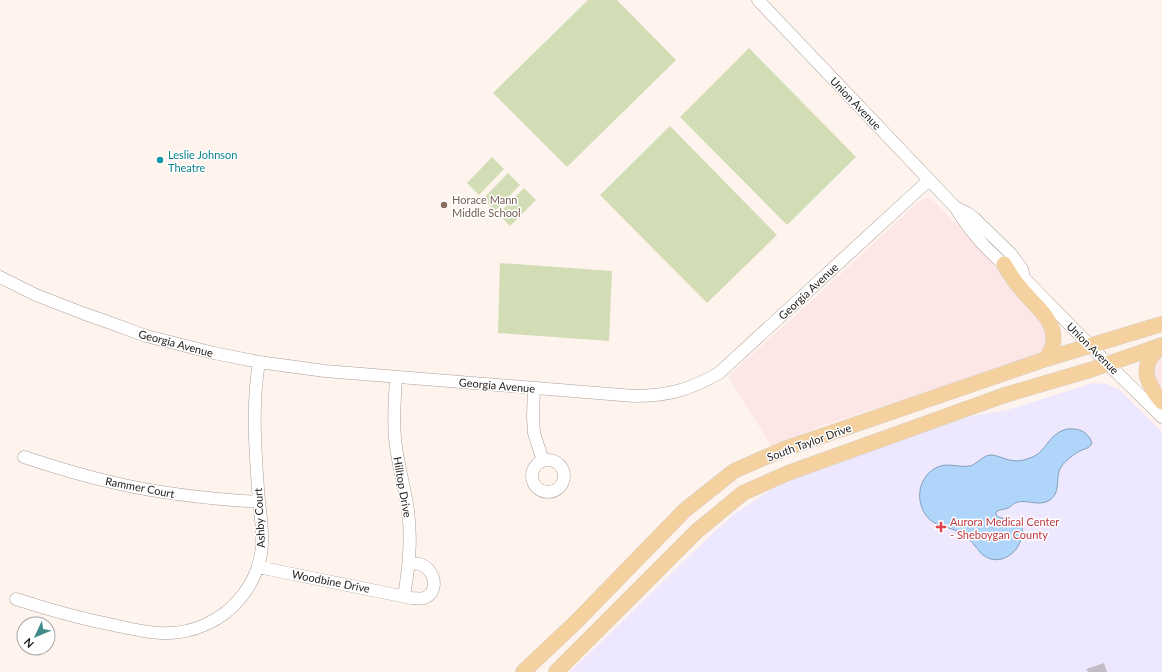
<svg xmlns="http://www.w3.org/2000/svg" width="1162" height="672" font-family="Lato,sans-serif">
	<rect width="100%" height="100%" fill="#fff3ed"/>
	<path fill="#fce6e6" d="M927 198 933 200 968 236 998 268 1048 331 1045 348 1041 352 1030 358 821 426 772 447 728 376 816 297 917 203Z
		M1162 353V395L1151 370Z"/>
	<path fill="#ede8fe" d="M1093 383 1107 384 1120 390 1162 432V672H570L713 533 737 512 769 491 800 476 898 440 967 417 1007 410Z"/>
	<path fill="#d2ddb6" d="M588 0H617L676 60 567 167 493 93Z
		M749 48 856 157 787 225 680 117Z
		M670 126 777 235 707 303 600 195Z
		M492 157 504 169 479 195 467 183Z
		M508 173 520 185 495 211 483 199Z
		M524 188 536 200 510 226 498 214Z
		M500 263 612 271 609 341 498 333Z"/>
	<path fill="#afd5fa" stroke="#869fb8" d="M1067 429C1078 428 1088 431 1092 443 1089 449 1086 448 1080 451 1075 453 1064 462 1061 467 1054 478 1063 495 1046 502 1036 505 1027 500 1018 502 1013 503 1012 506 1008 508 1003 510 1000 509 996 512V515C1003 522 1015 516 1021 524 1024 530 1022 536 1020 542 1015 556 997 566 983 555 980 553 978 549 975 546 972 541 966 537 962 534 955 529 947 528 939 525 925 520 918 505 920 491 921 482 927 473 934 469 946 461 957 468 970 466 977 464 983 455 991 455 995 455 999 457 1003 458 1011 461 1018 462 1027 459 1048 454 1046 434 1067 429Z"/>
	<path fill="#c2bdc7" d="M1104 663 1107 672H1088L1086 669Z"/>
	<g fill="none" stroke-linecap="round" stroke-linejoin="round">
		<g stroke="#aaa09a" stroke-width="13">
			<path id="minor" d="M758 0 955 207C967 227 981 244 999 260 1007 267 1014 274 1024 278L1107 363 1162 417
				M955 207 967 213 974 218 1011 254 1022 269 1024 278
				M0 277 36 295 85 314 108 322 146 336 214 353 259 362 325 371 634 396C667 396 690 390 719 373L929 180
				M396 377C395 398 393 418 395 438 397 463 405 486 408 511 412 540 409 567 404 596
				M534 388 533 417 534 433 543 461
				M24 457C54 467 84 476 115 483 162 494 211 499 259 502
				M532 476a16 16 0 1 1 32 0a16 16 0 1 1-32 0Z
				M258 567 411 598C416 598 420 599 424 598 441 592 434 567 419 564 416 563 412 564 409 563
				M16 599C47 609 78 618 109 624 126 628 143 632 160 633 191 635 223 621 242 596 255 580 263 558 262 537 262 521 259 505 258 489 255 447 252 404 259 362"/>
		</g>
		<g stroke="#d3d3d2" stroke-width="16">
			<path id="major" d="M1004 264C1009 273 1015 282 1022 290 1040 311 1067 329 1046 359
				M1162 346C1138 364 1145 382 1162 402
				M523 672 576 622 685 510 734 471 784 449 1046 359 1162 324
				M556 672 697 531 743 493 788 473 1005 395 1090 370 1162 345"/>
		</g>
		<use href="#minor" stroke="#fff" stroke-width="12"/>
		<use href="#major" stroke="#f5d1a0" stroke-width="15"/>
	</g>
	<circle fill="#0f9aa8" stroke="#fff" stroke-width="1.5" cx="160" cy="160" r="4"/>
	<circle fill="#8d6e63" stroke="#fff" stroke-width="1.5" cx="444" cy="205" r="4"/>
	<path fill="#e0444e" stroke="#fff" stroke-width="1.5" d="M939 521h4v4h4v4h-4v4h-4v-4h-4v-4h4z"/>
	<g text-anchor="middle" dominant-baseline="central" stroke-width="3" stroke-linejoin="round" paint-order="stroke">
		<g font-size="11" fill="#25211e" stroke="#fff">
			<text transform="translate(856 103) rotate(46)">Union Avenue</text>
			<text transform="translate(808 291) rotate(-43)">Georgia Avenue</text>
			<text transform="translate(176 343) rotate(15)">Georgia Avenue</text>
			<text transform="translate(1093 348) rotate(45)">Union Avenue</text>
			<text transform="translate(497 385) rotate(5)">Georgia Avenue</text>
			<text transform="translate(809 442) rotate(-20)">South Taylor Drive</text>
			<text transform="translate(140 487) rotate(11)">Rammer Court</text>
			<text transform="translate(403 487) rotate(80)">Hilltop Drive</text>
			<text transform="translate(259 518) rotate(-93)">Ashby Court</text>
			<text transform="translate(331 581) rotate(11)">Woodbine Drive</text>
		</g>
		<g font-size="11" fill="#0d838f" stroke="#fff" text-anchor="start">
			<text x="168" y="154">Leslie Johnson<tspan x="168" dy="13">Theatre</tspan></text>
		</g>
		<g font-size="11" fill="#785e54" stroke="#fff" text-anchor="start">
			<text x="452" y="199">Horace Mann<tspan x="452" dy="13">Middle School</tspan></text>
		</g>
		<g font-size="11" fill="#be3a42" stroke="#fff" text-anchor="start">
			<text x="950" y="521">Aurora Medical Center<tspan x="950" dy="13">- Sheboygan County</tspan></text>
		</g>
	</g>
	<g transform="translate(36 636) rotate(226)"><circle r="19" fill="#ffffff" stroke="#a8a6a5"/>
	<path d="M0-3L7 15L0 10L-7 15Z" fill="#428a8b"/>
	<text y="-6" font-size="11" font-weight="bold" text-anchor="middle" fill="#25211e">N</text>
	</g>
</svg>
